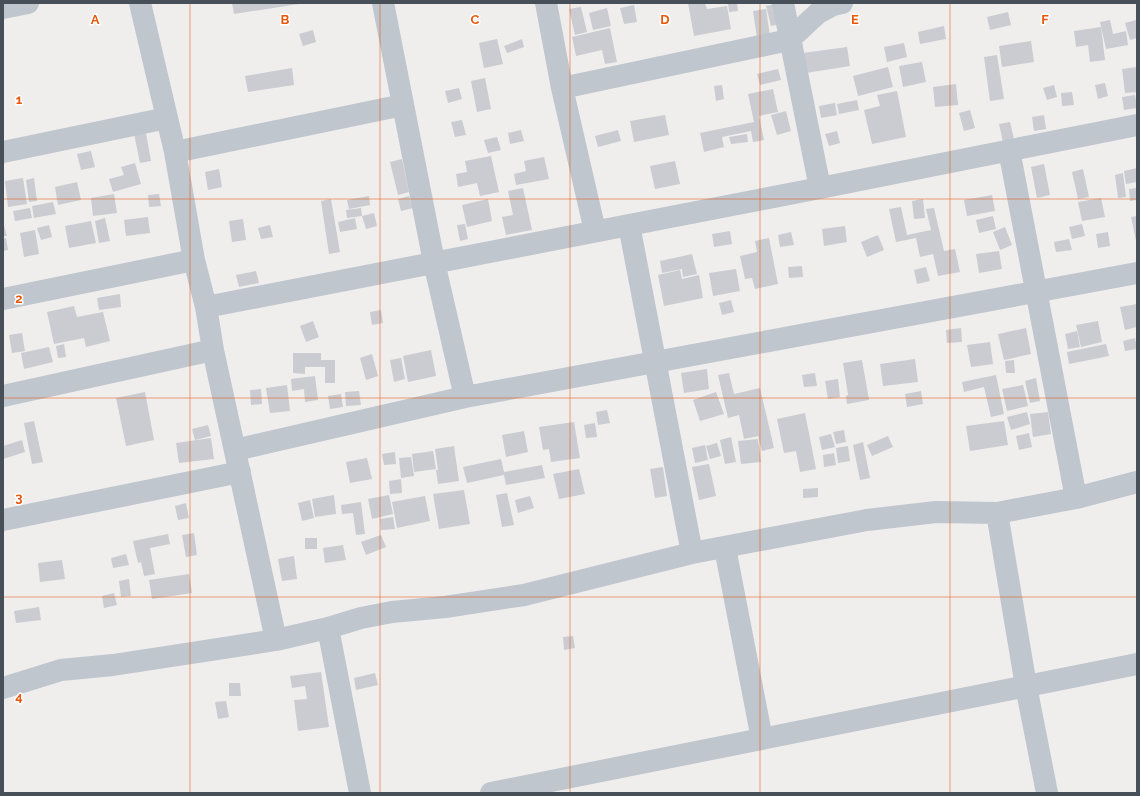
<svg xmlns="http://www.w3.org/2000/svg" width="1140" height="796" font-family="Raleway,sans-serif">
	<rect width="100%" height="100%" fill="#f0eded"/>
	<path fill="#caccd1" d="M232 3H299V4L234 14Z
		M688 3H705L707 9 727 6 731 29 694 36Z
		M728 3H737L738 11 729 12Z
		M776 4 781 24 771 26 766 6Z
		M634 5 637 22 624 24 620 8Z
		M581 7 587 32 575 35 569 9Z
		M607 8 611 26 593 30 589 13Z
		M766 9 770 36 757 38 753 11Z
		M1008 12 1011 25 990 30 987 17Z
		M1110 20 1113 34 1126 31 1128 45 1106 49 1100 22Z
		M1136 20 1137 38 1130 40 1125 23Z
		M944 26 946 39 920 44 918 32Z
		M1101 27 1105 60 1090 62 1088 45 1076 47 1074 31Z
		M610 28 617 62 605 64 602 50 576 56 572 37Z
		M313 30 316 42 303 46 299 34Z
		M497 39 503 64 484 68 479 43Z
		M522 39 524 47 507 53 504 46Z
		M1031 41 1034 62 1002 67 999 46Z
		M904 43 907 57 887 62 884 47Z
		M847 47 850 66 806 73 803 53Z
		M997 55 1004 99 990 101 984 57Z
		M922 62 926 82 903 87 899 66Z
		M888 67 893 87 858 96 853 76Z
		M1137 67V92L1125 93 1122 69Z
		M292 68 294 85 248 92 245 76Z
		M778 69 781 80 760 85 757 74Z
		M485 78 491 109 477 112 471 81Z
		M1105 83 1108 96 1098 99 1095 85Z
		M956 84 958 105 935 107 933 87Z
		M722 85 724 99 716 101 714 86Z
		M1054 85 1057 97 1047 100 1043 88Z
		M459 88 462 99 448 103 445 91Z
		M773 89 778 112 759 116 764 140 753 142 751 131 722 137 724 147 704 152 700 133 754 122 748 94Z
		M897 91 906 137 872 144 864 110 880 106 877 95Z
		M1072 92 1074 105 1062 106 1061 93Z
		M1135 95 1137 108 1124 110 1122 97Z
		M857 100 859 110 839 114 837 104Z
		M835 103 837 115 821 118 819 106Z
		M970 110 975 128 964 131 959 113Z
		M786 111 791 131 777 135 771 115Z
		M665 115 669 135 634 142 630 121Z
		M1044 115 1046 129 1034 131 1032 117Z
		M462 120 466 135 455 137 451 122Z
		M144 122 151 161 140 163 132 124Z
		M1010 122 1014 139 1003 142 999 124Z
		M521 130 524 141 510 144 508 133Z
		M618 130 621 141 598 147 595 136Z
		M837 131 840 143 829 146 825 134Z
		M747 134 748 142 731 144 729 137Z
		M497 137 501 150 488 153 484 140Z
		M91 151 95 167 81 170 77 154Z
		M491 156 499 192 480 196 477 183 458 187 456 174 467 172 465 161Z
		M544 157 549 179 516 185 514 174 526 171 524 161Z
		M402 159 409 192 398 195 390 162Z
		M675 161 680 184 655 189 650 166Z
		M135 163 141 184 113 192 109 179 124 175 121 167Z
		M1044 164 1050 195 1037 198 1031 167Z
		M1137 168V182L1126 184 1124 171Z
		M219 169 222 187 208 190 205 172Z
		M1083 169 1089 197 1078 199 1072 172Z
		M1123 173 1126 197 1118 198 1115 175Z
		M23 178 27 204 8 207 5 181Z
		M34 178 37 201 29 202 26 180Z
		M77 182 81 200 58 205 55 187Z
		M523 188 532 230 506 235 502 217 513 215 508 191Z
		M1137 188V200L1130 201 1129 189Z
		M114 194 117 213 93 216 91 198Z
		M159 194 161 206 149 207 148 195Z
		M992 195 995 211 967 216 964 200Z
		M369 196 370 205 349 209 347 200Z
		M409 196 413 208 401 211 398 199Z
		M1101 198 1105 217 1082 221 1078 202Z
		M331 199 340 252 329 254 321 201Z
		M488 199 492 221 467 227 462 205Z
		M923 199 925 218 914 219 912 201Z
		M53 202 56 214 34 218 32 206Z
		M901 207 907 235 931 230 926 209 934 208 944 251 955 249 960 272 938 276 933 254 920 257 916 238 896 242 889 209Z
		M30 208 32 218 15 221 13 211Z
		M361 208 362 216 347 218 346 210Z
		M374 213 377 226 366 229 362 216Z
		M993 216 996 229 979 233 976 220Z
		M1137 216V241H1136L1131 217Z
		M148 217 150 233 126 236 124 220Z
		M105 218 110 241 99 243 95 221Z
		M355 218 357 229 340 232 338 222Z
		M243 219 246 240 232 242 229 221Z
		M91 221 96 243 69 248 65 226Z
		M3 222 7 236H3Z
		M465 224 468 239 460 241 457 225Z
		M1082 224 1085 236 1072 239 1069 227Z
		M49 225 52 237 41 240 37 228Z
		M270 225 273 237 261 239 258 228Z
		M845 226 847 242 824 246 822 229Z
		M1005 227 1012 245 1000 250 993 232Z
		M35 230 39 254 24 257 20 233Z
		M730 231 732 244 714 247 712 234Z
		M791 232 794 245 780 247 778 235Z
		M1108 232 1110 246 1098 248 1096 234Z
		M878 235 884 250 867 257 861 242Z
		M6 238 8 250 3 251V239Z
		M769 238 778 284 755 289 752 278 745 279 740 256 757 252 755 241Z
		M1069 239 1072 250 1056 252 1054 242Z
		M999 251 1002 269 979 273 976 254Z
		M692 254 697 274 683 277 682 269 662 273 660 261Z
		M802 266 803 277 789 278 788 267Z
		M926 267 930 281 917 284 914 270Z
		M736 269 740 291 713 296 709 273Z
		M680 270 682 279 699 275 703 298 664 306 658 275Z
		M256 271 259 283 239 287 236 275Z
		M120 294 121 307 99 310 97 298Z
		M731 300 734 312 722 315 719 303Z
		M1137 304V327L1125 330 1120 307Z
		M74 306 77 317 103 312 110 341 86 347 84 338 54 344 47 312Z
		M381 310 383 323 372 325 370 312Z
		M313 321 319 337 306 342 300 326Z
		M1098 321 1102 342 1081 347 1076 325Z
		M961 328 962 342 947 343 946 330Z
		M1026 328 1031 354 1004 360 998 334Z
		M1077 331 1080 347 1068 349 1065 334Z
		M22 333 25 351 12 353 9 335Z
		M1135 338 1137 349 1125 351 1123 341Z
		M990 342 993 364 971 367 967 345Z
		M64 344 66 357 58 358 56 346Z
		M1106 344 1109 356 1069 364 1067 352Z
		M49 347 53 362 24 369 21 353Z
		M431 350 436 376 408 382 403 356Z
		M293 353H321V360H335V383H325V367H305V374L293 373Z
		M372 354 378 376 366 380 360 358Z
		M401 358 405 379 394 382 390 360Z
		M915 359 918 382 883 386 880 364Z
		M862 360 869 400 847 404 846 396 848 395 843 363Z
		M1014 360 1015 373H1006L1005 361Z
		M707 369 709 389 684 393 681 373Z
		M729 373 734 394 760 388 774 448 762 451 758 436 744 439 739 415 728 418 718 375Z
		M815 373 817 386 804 387 802 375Z
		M996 375 1004 414 991 417 984 387 964 392 962 382Z
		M315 376 318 400 305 402 304 389 292 391 291 379Z
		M1036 378 1040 401 1030 403 1025 381Z
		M838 379 840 397 828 399 825 381Z
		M287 385 290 411 270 413 266 388Z
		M1023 385 1028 406 1007 411 1002 389Z
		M261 389 262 404 251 405 250 390Z
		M359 391 361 405 346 406 345 392Z
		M921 391 923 404 907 407 905 394Z
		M145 392 154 440 126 446 116 398Z
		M716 392 724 414 700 421 693 400Z
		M341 394 343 407 330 409 328 396Z
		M607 410 610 423 598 425 596 412Z
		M1027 412 1030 424 1011 430 1007 417Z
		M1048 412 1051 434 1033 437 1030 414Z
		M805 413 816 469 800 472 796 451 784 453 777 419Z
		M34 421 43 462 32 464 24 423Z
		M1004 421 1008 445 970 451 966 426Z
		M574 422 580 458 551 462 549 449 543 450 539 427Z
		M595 423 597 437 586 438 584 425Z
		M208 425 211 436 195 440 192 429Z
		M844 430 846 442 836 444 833 432Z
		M524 431 528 452 506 457 502 435Z
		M1029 433 1032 447 1019 450 1016 436Z
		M831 434 835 447 822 450 819 437Z
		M888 436 893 447 872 456 867 445Z
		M731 437 736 462 725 464 720 440Z
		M211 438 214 459 179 463 176 443Z
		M758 439 761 462 741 464 738 441Z
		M22 440 25 452 3 459V446Z
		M863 442 870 478 860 480 853 445Z
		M717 443 721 456 710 459 706 446Z
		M705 445 708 460 695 463 692 448Z
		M454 446 459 481 438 484 436 470H438L435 449Z
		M848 446 850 461 838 463 836 448Z
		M433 451 436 469 414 472 412 454Z
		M395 452 396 464 384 465 382 454Z
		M834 453 836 465 824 467 823 455Z
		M411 457 414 476 401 478 399 458Z
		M367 458 372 479 350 483 346 462Z
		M501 459 504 472 542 465 545 478 506 485 504 475 467 483 463 467Z
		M709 464 716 496 699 500 692 467Z
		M663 467 667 496 655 498 650 469Z
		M579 469 585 494 559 499 553 474Z
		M401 479 402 493 390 494 389 481Z
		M818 488V497L803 498V489Z
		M464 490 470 524 439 529 433 494Z
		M507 493 514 525 502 527 496 495Z
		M334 495 336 514 315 517 312 499Z
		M389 495 393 514 372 519 368 499Z
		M425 496 430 521 397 528 392 502Z
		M530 496 534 508 518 513 515 500Z
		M310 500 314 518 302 521 298 503Z
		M361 502 365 534 356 535 353 513 342 514 341 505Z
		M186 503 189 518 178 520 175 506Z
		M393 517 395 529 381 530 380 519Z
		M194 533 197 555 186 557 182 535Z
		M168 534 170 544 150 548 155 574 144 576 141 562 138 563 133 541Z
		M381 535 386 547 366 555 361 542Z
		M305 538H317V549H305Z
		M343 545 346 560 325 563 323 548Z
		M126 554 129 565 113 568 111 558Z
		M294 556 297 579 282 581 278 559Z
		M62 560 65 579 40 582 38 563Z
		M189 574 192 593 152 599 149 580Z
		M129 579 131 596 121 597 119 581Z
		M114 593 117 605 104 608 102 596Z
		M39 607 41 620 16 623 14 611Z
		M573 636 575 648 564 650 563 637Z
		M321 672 329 727 298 731 294 700 307 699 305 686 292 688 290 676Z
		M375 673 378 685 356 690 354 678Z
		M229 683H240L241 696H229Z
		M226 701 229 717 218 719 215 702Z"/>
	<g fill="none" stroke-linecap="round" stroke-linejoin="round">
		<path stroke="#bfc6ce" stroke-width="22" d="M140 3 175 152 194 260 206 307 213 350 276 640
			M383 3 434 262 465 397
			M546 3 562 88 595 231
			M783 3 820 188
			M3 8 28 3
			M562 88 789 40 818 13 833 5 842 3
			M1009 150 1076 498
			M3 152 167 118
			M175 152 403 105
			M629 225 692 553
			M3 299 194 260
			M206 307 820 188 1137 125
			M3 396 213 350
			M235 450 465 397 1137 273
			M997 513 1026 686 1047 793
			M3 520 240 472
			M725 548 762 739
			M328 628 360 793
			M3 688 61 670 113 665 276 640 328 628 361 618 392 612 445 607 524 595 692 553 867 520 936 512 997 513 1076 498 1137 482
			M491 793 1137 664"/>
	</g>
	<path fill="none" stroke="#e8590c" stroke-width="1" stroke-opacity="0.55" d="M190 3V793M380 3V793M570 3V793M760 3V793M950 3V793M3 199H1137M3 398H1137M3 597H1137"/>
	<g font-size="13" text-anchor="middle" font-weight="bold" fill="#e8590c" stroke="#fff" stroke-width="3" stroke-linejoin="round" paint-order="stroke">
		<text x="95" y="24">A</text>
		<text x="285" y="24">B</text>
		<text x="475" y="24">C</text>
		<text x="665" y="24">D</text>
		<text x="855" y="24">E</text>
		<text x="1045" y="24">F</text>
		<text x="19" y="104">1</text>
		<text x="19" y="303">2</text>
		<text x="19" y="502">3</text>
		<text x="19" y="701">4</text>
	</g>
	<rect width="1140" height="796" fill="none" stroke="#474f59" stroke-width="8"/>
</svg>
